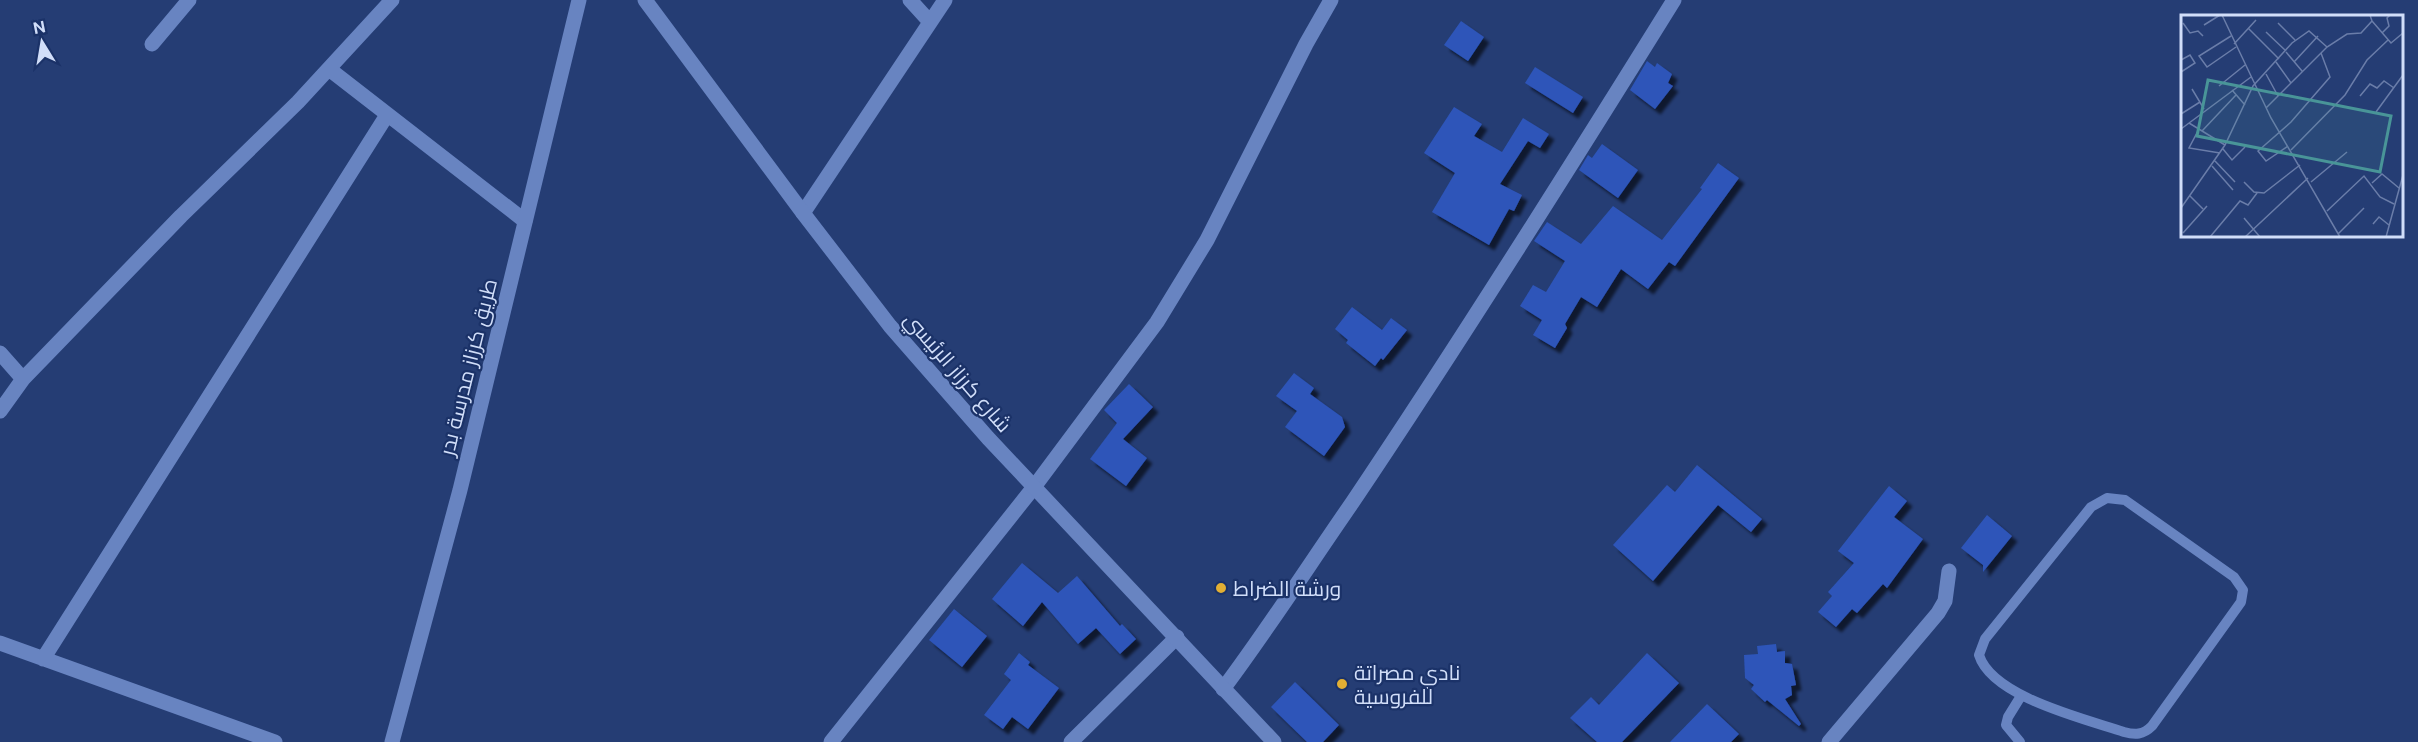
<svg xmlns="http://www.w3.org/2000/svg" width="2418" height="742" font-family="'Public Sans',Cairo,sans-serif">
	<defs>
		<filter id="shadow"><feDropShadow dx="5.5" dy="5.5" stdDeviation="1.5" flood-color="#0009"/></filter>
	</defs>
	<rect width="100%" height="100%" fill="#253d74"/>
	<path fill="#2d55b9" filter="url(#shadow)" d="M1461 21 1484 37 1468 61 1444 45Z
		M1647 61 1655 67 1657 63 1672 74 1668 83 1673 86 1655 109 1630 90Z
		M1535 67 1583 97 1573 113 1525 83Z
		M1454 107 1482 124 1474 136 1502 152 1523 118 1549 134 1540 148 1528 141 1500 184 1522 195 1514 211 1509 209 1489 245 1432 212 1455 173 1424 153Z
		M1602 144 1638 170 1618 198 1579 170 1588 155 1592 158Z
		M1718 163 1739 178 1675 266 1669 262 1648 289 1621 269 1597 307 1581 297 1565 324 1567 328 1555 348 1533 335 1542 320 1520 306 1533 285 1546 292 1565 261 1534 241 1547 222 1581 244 1613 206 1662 240 1702 189 1700 188Z
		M1352 307 1382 330 1391 318 1407 330 1383 360 1381 358 1375 366 1346 343 1348 340 1335 329Z
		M1294 373 1314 388 1310 394 1342 417 1345 427 1324 456 1285 427 1297 411 1276 396Z
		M1129 384 1153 407 1123 439 1147 458 1126 486 1090 459 1117 423 1104 410Z
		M1697 465 1762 519 1751 532 1718 505 1653 581 1613 545 1667 485 1675 492Z
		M1889 486 1907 501 1894 517 1923 539 1887 588 1883 584 1857 613 1852 609 1836 627 1818 612 1832 596 1828 592 1854 563 1838 551Z
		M1987 515 2012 536 1983 572V565L1961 548Z
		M1022 563 1058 593 1077 576 1120 626 1122 624 1136 639 1120 654 1096 628 1078 644 1042 602 1023 626 992 599Z
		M954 609 987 636 962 667 929 640Z
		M1776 644 1777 652 1785 651V663L1792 664 1796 685 1791 686 1792 695 1785 699 1801 724 1799 726 1767 700 1765 702 1751 689 1754 685 1745 678 1744 655 1758 654 1757 646Z
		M1019 653 1030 662 1028 665 1059 688 1028 729 1012 717 1003 729 984 715 1011 680 1004 674Z
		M1647 653 1679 683 1622 742H1597L1570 718 1591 697 1599 705Z
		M1295 682 1339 725 1323 742H1307L1271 707Z
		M1707 704 1739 734 1731 742H1670Z"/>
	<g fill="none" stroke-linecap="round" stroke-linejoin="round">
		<path stroke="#6884c1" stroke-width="10" d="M2107 498 2125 500 2234 577 2243 590 2241 602 2152 726C2143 735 2135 735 2124 732 2085 719 1992 697 1979 655L1985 639 2091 507Z
			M2020 742 2006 725 2008 717 2021 696"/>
		<path stroke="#6884c1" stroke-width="15" d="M910 0 930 22
			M152 44 189 0
			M329 69 525 221
			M803 213 945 0
			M0 353 23 379
			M0 411 23 379 181 216 298 102 392 0
			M0 643 275 742
			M43 659 387 115
			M1223 689C1268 629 1309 565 1352 503 1463 338 1569 169 1674 0
			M831 742 1034 487 1157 322 1207 240 1306 44 1331 0
			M1071 742 1177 637
			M1829 742 1938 613 1945 601 1949 571"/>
		<path stroke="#6884c1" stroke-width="15" d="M645 0 803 213 890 326 988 438 1274 742
			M392 742 460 490 579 0"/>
	</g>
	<g fill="#e2af34" stroke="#1b3268" stroke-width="2">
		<circle cx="1221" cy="588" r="6"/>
		<circle cx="1342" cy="684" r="6"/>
	</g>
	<g text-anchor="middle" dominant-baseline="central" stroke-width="4.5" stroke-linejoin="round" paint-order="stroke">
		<g font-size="21" fill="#d1def9" stroke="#1b3268">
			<text transform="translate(468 367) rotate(-76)">طريق كرزاز مدرسة بدر</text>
			<text transform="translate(958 372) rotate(49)">شارع كرزاز الرئيسي</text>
		</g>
		<g font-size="21" fill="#d1def9" stroke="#1b3268" text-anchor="start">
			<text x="1233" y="588">ورشة الضراط</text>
			<text x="1354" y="672">نادي مصراتة<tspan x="1354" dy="24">للفروسية</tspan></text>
		</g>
	</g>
	<g transform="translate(2181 15)">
		<rect width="222" height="222" fill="#253d74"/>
		<path fill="none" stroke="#6a7da9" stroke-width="1.5" d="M41 0 90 103 159 222M191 6 210 28 222 18M2 8 9 18 17 16 22 21M97 8 114 25M23 10 39 0M67 13 98 44M85 17 105 36M201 18 208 11 206 3 209 0M50 21 18 41 26 52 55 32M53 29 75 5M105 37 121 56M0 45 9 40 14 48 0 57M95 47 110 68M113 47 137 21M85 59 97 81M38 71 64 50M11 74 23 94M51 75 64 90M179 81 189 69 196 73 203 66 213 73M85 93 146 32 166 19 180 18 191 6 189 0M195 97 222 60M0 99 19 87M8 108 44 130M0 114 70 62M18 114 8 133 39 138M21 116 55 80M107 131 85 146 77 136 110 107 149 62 140 38M42 134 51 145 64 132M110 135 164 80 186 45 207 25M34 146 54 167M31 151 52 175M63 167 73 177 83 178 119 150M130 167 166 137M191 168 201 159 218 173M9 181 22 194M0 193 44 130 72 71 111 28 128 16 146 32M146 196 183 161 199 182 213 189M63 203 79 222M192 209 198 202 208 210M2 218 26 191M157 219 183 193M29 222 59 186 67 190 76 178M64 222 127 163M205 222 222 160"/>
		<path fill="#499598" fill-opacity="0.15" stroke="#499598" stroke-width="3" d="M27 65 210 101 199 157 16 121Z"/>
		<rect width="222" height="222" fill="none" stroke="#d1def9" stroke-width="3"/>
	</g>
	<g transform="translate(42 42) rotate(349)" stroke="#1b3268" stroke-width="4.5" paint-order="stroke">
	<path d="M0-4.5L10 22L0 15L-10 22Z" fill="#d1def9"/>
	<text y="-9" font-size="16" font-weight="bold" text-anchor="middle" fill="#d1def9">N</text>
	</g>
</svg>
